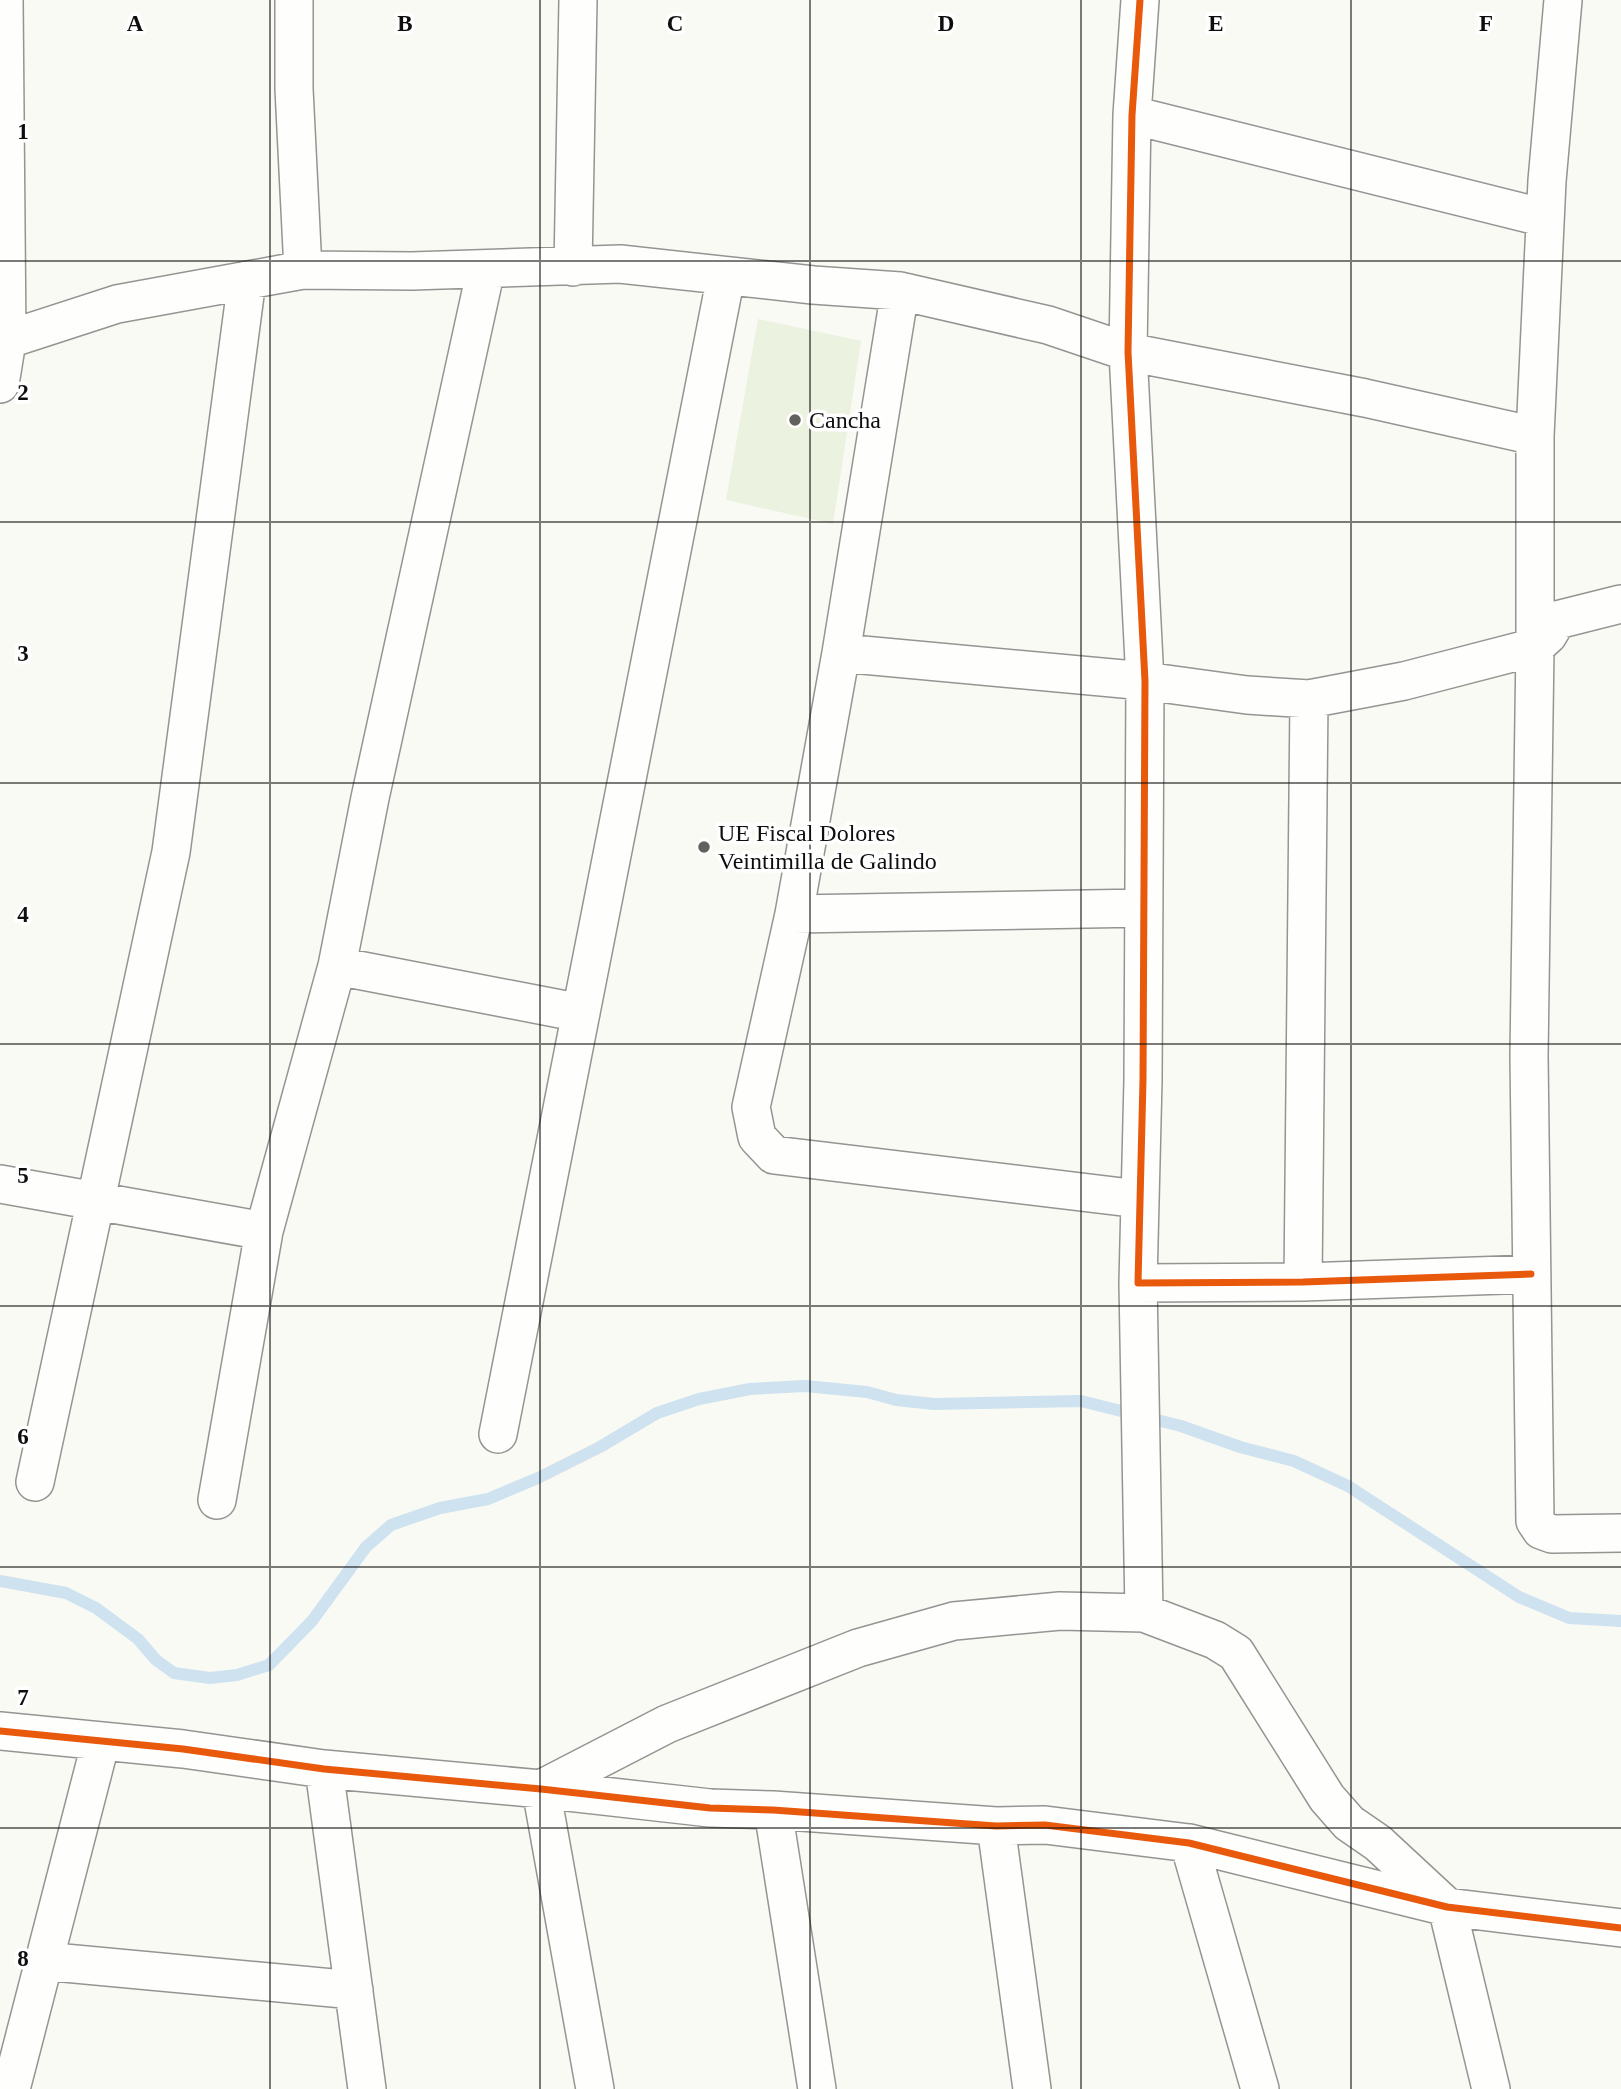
<svg xmlns="http://www.w3.org/2000/svg" width="1621" height="2089" font-family="'Times New Roman',serif">
	<rect width="100%" height="100%" fill="#fafaf4"/>
	<path fill="#ebf2e0" d="M758 319 861 341 833 524 726 500Z"/>
	<g fill="none" stroke-linecap="round" stroke-linejoin="round">
		<path stroke="#cee2f0" stroke-width="12" d="M0 1581 66 1593 96 1608 138 1639 156 1660 174 1673 210 1678 237 1675 269 1665 312 1621 366 1547 391 1525 440 1508 488 1499 538 1478 600 1447 657 1413 699 1399 750 1389 805 1386 867 1392 896 1400 934 1404 1081 1401 1181 1426 1240 1447 1294 1461 1348 1486 1519 1597 1569 1618 1621 1621"/>
		<g stroke="#949492" stroke-width="40">
			<path id="minor" d="M294 0V89L303 270
				M1140 0 1132 115 1128 352 1145 681 1143 1080 1138 1283 1303 1282 1531 1274
				M1563 0 1547 181 1535 436V647L1529 1056 1535 1521 1541 1530 1552 1534 1621 1533
				M1132 115 1545 218
				M573 267 578 0
				M900 291 841 653 794 914 751 1107 757 1137 774 1155 1139 1199
				M0 342 117 304 303 270 412 271 620 264 813 285 900 291 1048 325 1128 352 1365 398 1535 436
				M0 384 7 341 4 0
				M841 653 1145 681 1247 695 1309 699 1404 681 1535 647 1548 635 1557 620 1621 604
				M794 914 1144 908
				M337 966 581 1013
				M0 1184 264 1231
				M1303 1282 1309 699
				M1138 1283 1144 1613
				M498 1434 726 276
				M35 1482 171 852 247 280
				M217 1500 264 1231 337 966 370 798 486 269
				M0 1731 183 1749 324 1769 541 1789 710 1808 773 1810 996 1826 1045 1825 1189 1843 1447 1907 1621 1928
				M324 1769 367 2089
				M773 1810 817 2089
				M996 1826 1032 2089
				M1189 1843 1260 2089
				M43 1961 354 1990
				M11 2089 101 1741
				M595 2089 541 1789 667 1724 858 1648 954 1621 1060 1611 1144 1613 1215 1640 1236 1653 1327 1798 1349 1823 1378 1843 1447 1907 1491 2089"/>
		</g>
		<use href="#minor" stroke="#fefefd" stroke-width="37"/>
		<g stroke="#fff" stroke-width="11">
			<path id="cycleway" d="M1140 0 1132 115 1128 352 1145 681 1143 1080 1138 1283 1303 1282 1531 1274
				M0 1731 183 1749 324 1769 541 1789 710 1808 773 1810 996 1826 1045 1825 1189 1843 1447 1907 1621 1928"/>
		</g>
		<use href="#cycleway" stroke="#e8590c" stroke-width="7"/>
	</g>
	<path fill="none" stroke="#0e0e0e" stroke-width="2" stroke-opacity="0.55" d="M270 0V2089M540 0V2089M810 0V2089M1081 0V2089M1351 0V2089M0 261H1621M0 522H1621M0 783H1621M0 1044H1621M0 1306H1621M0 1567H1621M0 1828H1621"/>
	<g fill="#61615e" stroke="#fff" stroke-width="2.5">
		<circle cx="795" cy="420" r="7"/>
		<circle cx="704" cy="847" r="7"/>
	</g>
	<g text-anchor="middle" dominant-baseline="central" stroke-width="7" stroke-linejoin="round" paint-order="stroke">
		<g font-size="24" fill="#0e0e0e" stroke="#fff" text-anchor="start">
			<text x="809" y="420">Cancha</text>
			<text x="718" y="833">UE Fiscal Dolores<tspan x="718" dy="28">Veintimilla de Galindo</tspan></text>
		</g>
	</g>
	<g font-size="23" text-anchor="middle" font-weight="bold" fill="#0e0e0e" stroke="#fff" stroke-width="7" stroke-linejoin="round" paint-order="stroke">
		<text x="135" y="31">A</text>
		<text x="405" y="31">B</text>
		<text x="675" y="31">C</text>
		<text x="946" y="31">D</text>
		<text x="1216" y="31">E</text>
		<text x="1486" y="31">F</text>
		<text x="23" y="139">1</text>
		<text x="23" y="400">2</text>
		<text x="23" y="661">3</text>
		<text x="23" y="922">4</text>
		<text x="23" y="1183">5</text>
		<text x="23" y="1444">6</text>
		<text x="23" y="1705">7</text>
		<text x="23" y="1966">8</text>
	</g>
</svg>
